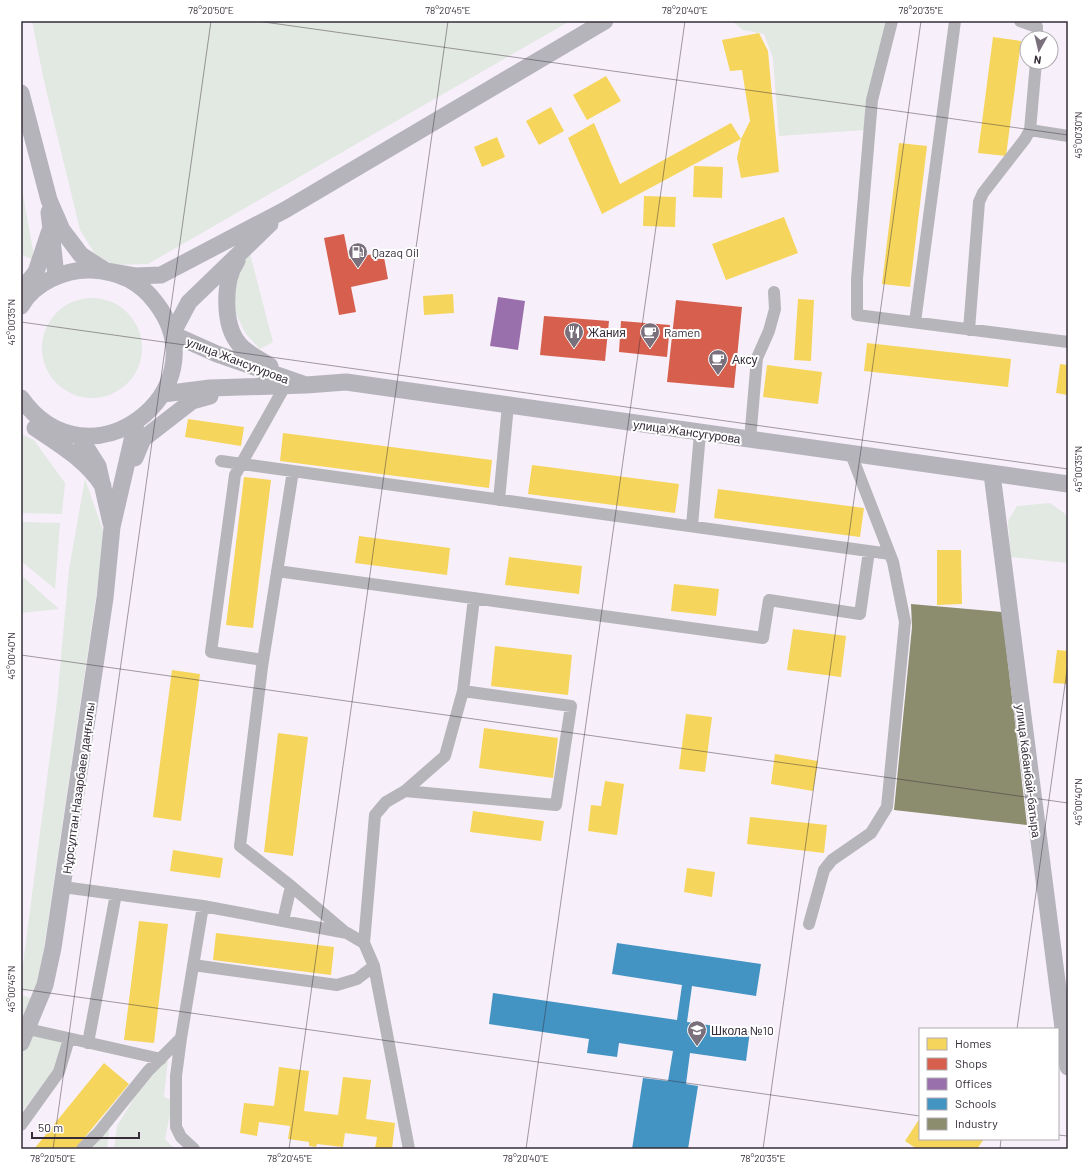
<svg xmlns="http://www.w3.org/2000/svg" width="1089" height="1170" font-family="Barlow,sans-serif">
	<rect width="100%" height="100%" fill="#f7effa"/>
	<path fill="#e2e8e2" d="M32 21H570L148 264 114 265 95 254 80 230 44 81Z
		M732 21H886L865 130 779 136 773 58 764 34 743 30Z
		M21 184 35 261 21 254Z
		M250 254 273 342 260 349 246 334 236 314 231 293 236 266Z
		M42 348a50 50 0 1 1 100 0a50 50 0 1 1-100 0Z
		M21 434 34 440 65 483 62 514 21 513Z
		M85 479 105 536 38 989 21 992V980L57 701 69 569Z
		M1050 503 1068 516V563L1011 557 1008 521 1017 506Z
		M21 522 60 523 55 589 21 561Z
		M21 575 59 609 21 613Z
		M21 995 35 999 21 1028Z
		M30 1034 64 1043 55 1068 21 1113V1055Z
		M169 1050 164 1097 173 1100 165 1139 175 1149H114L117 1126 155 1064Z
		M110 1121 107 1149H84Z"/>
	<path fill="#f6d55c" d="M759 33 768 51 779 172 741 178 737 158 741 139 750 121 742 70 730 71 722 40Z
		M993 37 1021 41 1006 156 978 153Z
		M606 76 621 101 587 120 573 95Z
		M551 107 564 131 539 145 526 121Z
		M594 123 620 184 731 123 741 139 602 214 568 138Z
		M497 137 505 157 482 167 474 147Z
		M899 143 927 146 910 287 882 284Z
		M694 166 723 167 722 198 693 197Z
		M644 196 676 197 675 227 643 226Z
		M784 217 798 253 726 280 712 244Z
		M453 294 454 313 424 315 423 296Z
		M798 299 814 300 811 361 794 360Z
		M867 343 1011 359 1008 387 864 371Z
		M1060 364 1068 365V395L1056 393Z
		M767 365 822 372 818 404 763 397Z
		M188 419 244 427 241 446 185 437Z
		M283 433 492 460 489 488 280 461Z
		M532 465 679 484 675 513 528 494Z
		M244 477 271 480 253 628 226 625Z
		M718 489 864 508 860 537 714 518Z
		M359 536 450 548 447 575 355 563Z
		M937 550H961L962 604 937 605Z
		M509 557 582 566 579 594 505 585Z
		M674 584 719 589 716 616 671 611Z
		M793 629 846 636 841 677 787 670Z
		M495 646 572 655 568 695 491 686Z
		M1057 650 1068 651V684L1053 683Z
		M172 670 200 674 181 821 153 817Z
		M686 714 712 717 705 772 679 769Z
		M484 728 558 738 553 778 479 768Z
		M278 733 308 737 293 856 264 852Z
		M775 754 818 761 813 791 771 784Z
		M605 781 624 784 617 835 588 831 591 805 601 806Z
		M473 811 544 821 541 841 470 832Z
		M750 817 827 825 824 853 747 844Z
		M173 850 223 858 220 878 170 871Z
		M687 868 715 872 712 897 684 892Z
		M139 921 168 924 154 1043 124 1040Z
		M216 933 334 947 331 975 213 960Z
		M104 1063 129 1084 75 1149H34Z
		M279 1067 309 1071 304 1111 338 1115 343 1077 371 1080 366 1119 395 1123 392 1149H375L377 1137 345 1133 343 1147 317 1144 316 1147 309 1146V1142L288 1139 290 1126 259 1122 257 1136 240 1133 244 1103 274 1106Z
		M920 1118V1139H984L977 1149H917L905 1141Z"/>
	<path fill="#d6604d" d="M344 234 349 259 383 252 388 279 351 287 356 312 339 315 324 238Z
		M676 300 742 307 734 388 667 382Z
		M544 316 609 321 605 361 540 355Z
		M621 321 670 325 667 357 619 352Z"/>
	<path fill="#9970ab" d="M498 297 525 301 518 350 490 346Z"/>
	<path fill="#4393c3" d="M617 943 761 964 756 996 692 986 687 1022 750 1031 746 1061 690 1053 686 1084 698 1086 688 1149H632L643 1078 668 1081 673 1051 619 1043 617 1057 587 1053 589 1039 489 1024 493 993 677 1020 682 985 612 974Z"/>
	<path fill="#8c8c6e" d="M911 604 1002 612 1027 825 894 810 912 627Z"/>
	<g fill="none" stroke-linecap="round" stroke-linejoin="round">
		<path stroke="#b6b5ba" stroke-width="12" d="M892 21 872 100 857 279V315L1068 342
			M1020 21 1037 27V38
			M1030 130 1068 136
			M915 322 955 21
			M969 330 979 202 983 193 1025 139 1030 130 1036 62
			M750 440 757 358 769 331 775 309 774 292
			M221 461 890 554
			M293 471 262 667 240 846 291 886 345 932
			M499 500 508 405
			M692 526 700 433
			M277 571 763 638 769 600 860 614 869 551
			M263 660 211 652 235 475 285 386
			M405 791 556 805 571 706 463 691
			M63 887 203 906 347 933 364 943 374 966 409 1149
			M283 921 291 886
			M809 924 824 870 832 860 871 833 887 807 905 622 893 562 851 454
			M364 943 375 815 386 802 405 791 445 756 463 691 474 598
			M193 965 337 985 357 979 374 966
			M28 1029 161 1059
			M88 1043 116 894
			M21 1125 59 1072 69 1039
			M82 1149 98 1133 148 1071 181 1038
			M194 1149 181 1137 176 1127V1076L181 1038 203 906"/>
		<path stroke="#b6b4bb" stroke-width="17" d="M21 93 49 200 62 230 81 255 106 271 135 276 161 275 285 210 605 21
			M49 212 56 276
			M237 261C223 281 223 325 239 344 246 353 260 359 270 366
			M21 291 36 272 49 233
			M21 306C34 283 65 269 91 270 117 271 140 281 156 303 223 391 88 493 21 398
			M306 385 346 382 1068 484
			M163 394 210 388 306 385 217 354 172 334 189 302 270 224
			M35 428C59 444 86 460 103 486
			M79 436 98 466 111 523
			M135 458 143 439 192 401 210 396
			M992 474 1068 1067
			M21 1043 45 985 53 948 105 598 112 527 136 423"/>
	</g>
	<path fill="none" stroke="#352c38" stroke-width="1" stroke-opacity="0.45" d="M257 21 1068 135M21 322 1068 469M21 655 1068 803M21 989 920 1116M1017 1029 1068 663M1058 1135 1068 1136M53 1149 211 21M289 1149 448 21M526 1149 685 21M763 1149 921 21M1000 1149 1001 1139"/>
	<defs>
		<g id="fuel-pin" transform="scale(1)"><path d="M0 17L-7.5 6A9.5 9.5 0 1 1 7.5 6Z" fill="#79707c" stroke="#fff"/><path d="M-5.5-6h7V0h2V4h1.3V-2.5L3-4.5l.8-.8L6-3V5H2.5V1h-1V6h-7ZM-4.2-4.7v3.2H.2V-4.7Z" fill="#fff"/></g>
		<g id="restaurant-pin" transform="scale(1)"><path d="M0 17L-7.5 6A9.5 9.5 0 1 1 7.5 6Z" fill="#79707c" stroke="#fff"/><path d="M-5-6h1v4h1v-4h1v4h1v-4h1v5L-1.5 .5V6h-2V.5L-5-1ZM5-6V6H3V1.5H1.5Q1.5-4 5-6Z" fill="#fff"/></g>
		<g id="cafe-pin" transform="scale(1)"><path d="M0 17L-7.5 6A9.5 9.5 0 1 1 7.5 6Z" fill="#79707c" stroke="#fff"/><path d="M-5.5-4.5H6V0H3Q3 3.5 0 3.5H-2.5Q-5.5 3.5-5.5 0ZM3-3.2v2h1.7v-2ZM-6 4.5H4V6H-6Z" fill="#fff"/></g>
		<g id="school-pin" transform="scale(1)"><path d="M0 17L-7.5 6A9.5 9.5 0 1 1 7.5 6Z" fill="#79707c" stroke="#fff"/><path d="M0-5L7-2L0 1L-7-2ZM-4 1L0 2.5L4 1V4Q0 6-4 4Z" fill="#fff"/></g>
	</defs>
	<g fill-rule="evenodd">
		<use href="#fuel-pin" x="358" y="252"/>
		<use href="#restaurant-pin" x="574" y="332"/>
		<use href="#cafe-pin" x="650" y="332"/>
		<use href="#cafe-pin" x="718" y="359"/>
		<use href="#school-pin" x="697" y="1030"/>
	</g>
	<g text-anchor="middle" dominant-baseline="central" stroke-width="4" stroke-linejoin="round" paint-order="stroke">
		<g font-size="12" fill="#352c38" stroke="#fff" text-anchor="start">
			<text x="372" y="252">Qazaq Oil</text>
			<text x="588" y="332">Жания</text>
			<text x="664" y="332">Ramen</text>
			<text x="732" y="359">Аксу</text>
			<text x="711" y="1030">Школа №10</text>
		</g>
		<g font-size="12" fill="#352c38" stroke="#fff">
			<text transform="translate(238 360) rotate(21)">улица Жансугурова</text>
			<text transform="translate(687 431) rotate(8)">улица Жансугурова</text>
			<text transform="translate(1029 771) rotate(83)">улица Кабанбай-батыра</text>
			<text transform="translate(78 788) rotate(-82)">Нұрсұлтан Назарбаев даңғылы</text>
		</g>
	</g>
	<rect width="1089" height="1170" fill="none" stroke="#ffffff" stroke-width="44"/>
	<rect x="919" y="1028" width="140" height="112" fill="#ffffff" stroke="#aeabaf"/>
	<rect x="927" y="1038" width="20" height="12" fill="#f6d55c" stroke="#aeabaf"/>
	<text x="955" y="1048" font-size="12" fill="#352c38">Homes</text>
	<rect x="927" y="1058" width="20" height="12" fill="#d6604d" stroke="#aeabaf"/>
	<text x="955" y="1068" font-size="12" fill="#352c38">Shops</text>
	<rect x="927" y="1078" width="20" height="12" fill="#9970ab" stroke="#aeabaf"/>
	<text x="955" y="1088" font-size="12" fill="#352c38">Offices</text>
	<rect x="927" y="1098" width="20" height="12" fill="#4393c3" stroke="#aeabaf"/>
	<text x="955" y="1108" font-size="12" fill="#352c38">Schools</text>
	<rect x="927" y="1118" width="20" height="12" fill="#8c8c6e" stroke="#aeabaf"/>
	<text x="955" y="1128" font-size="12" fill="#352c38">Industry</text>
	<g transform="translate(1039 50) rotate(188)"><circle r="19" fill="#ffffff" stroke="#aeabaf"/>
	<path d="M0-3L7 15L0 10L-7 15Z" fill="#79707c"/>
	<text y="-6" font-size="11" font-weight="bold" text-anchor="middle" fill="#352c38">N</text>
	</g>
	<path d="M32 1132v6h107v-6" fill="none" stroke="#352c38" stroke-width="2"/>
	<text x="38" y="1132" font-size="12" fill="#352c38" stroke="#ffffff" stroke-width="3" paint-order="stroke">50 m</text>
	<rect x="22" y="22" width="1045" height="1126" fill="none" stroke="#352c38" stroke-width="1.5"/>
	<g font-size="10" text-anchor="middle" fill="#352c38">
		<text x="211" y="14">78°20'50"E</text>
		<text x="448" y="14">78°20'45"E</text>
		<text x="685" y="14">78°20'40"E</text>
		<text x="921" y="14">78°20'35"E</text>
		<text transform="translate(1078 135) rotate(-90)" y="4">45°00'30"N</text>
		<text transform="translate(11 322) rotate(-90)" y="4">45°00'35"N</text>
		<text transform="translate(1078 469) rotate(-90)" y="4">45°00'35"N</text>
		<text transform="translate(11 656) rotate(-90)" y="4">45°00'40"N</text>
		<text transform="translate(1078 802) rotate(-90)" y="4">45°00'40"N</text>
		<text transform="translate(11 989) rotate(-90)" y="4">45°00'45"N</text>
		<text x="53" y="1162">78°20'50"E</text>
		<text x="290" y="1162">78°20'45"E</text>
		<text x="526" y="1162">78°20'40"E</text>
		<text x="763" y="1162">78°20'35"E</text>
	</g>
</svg>
